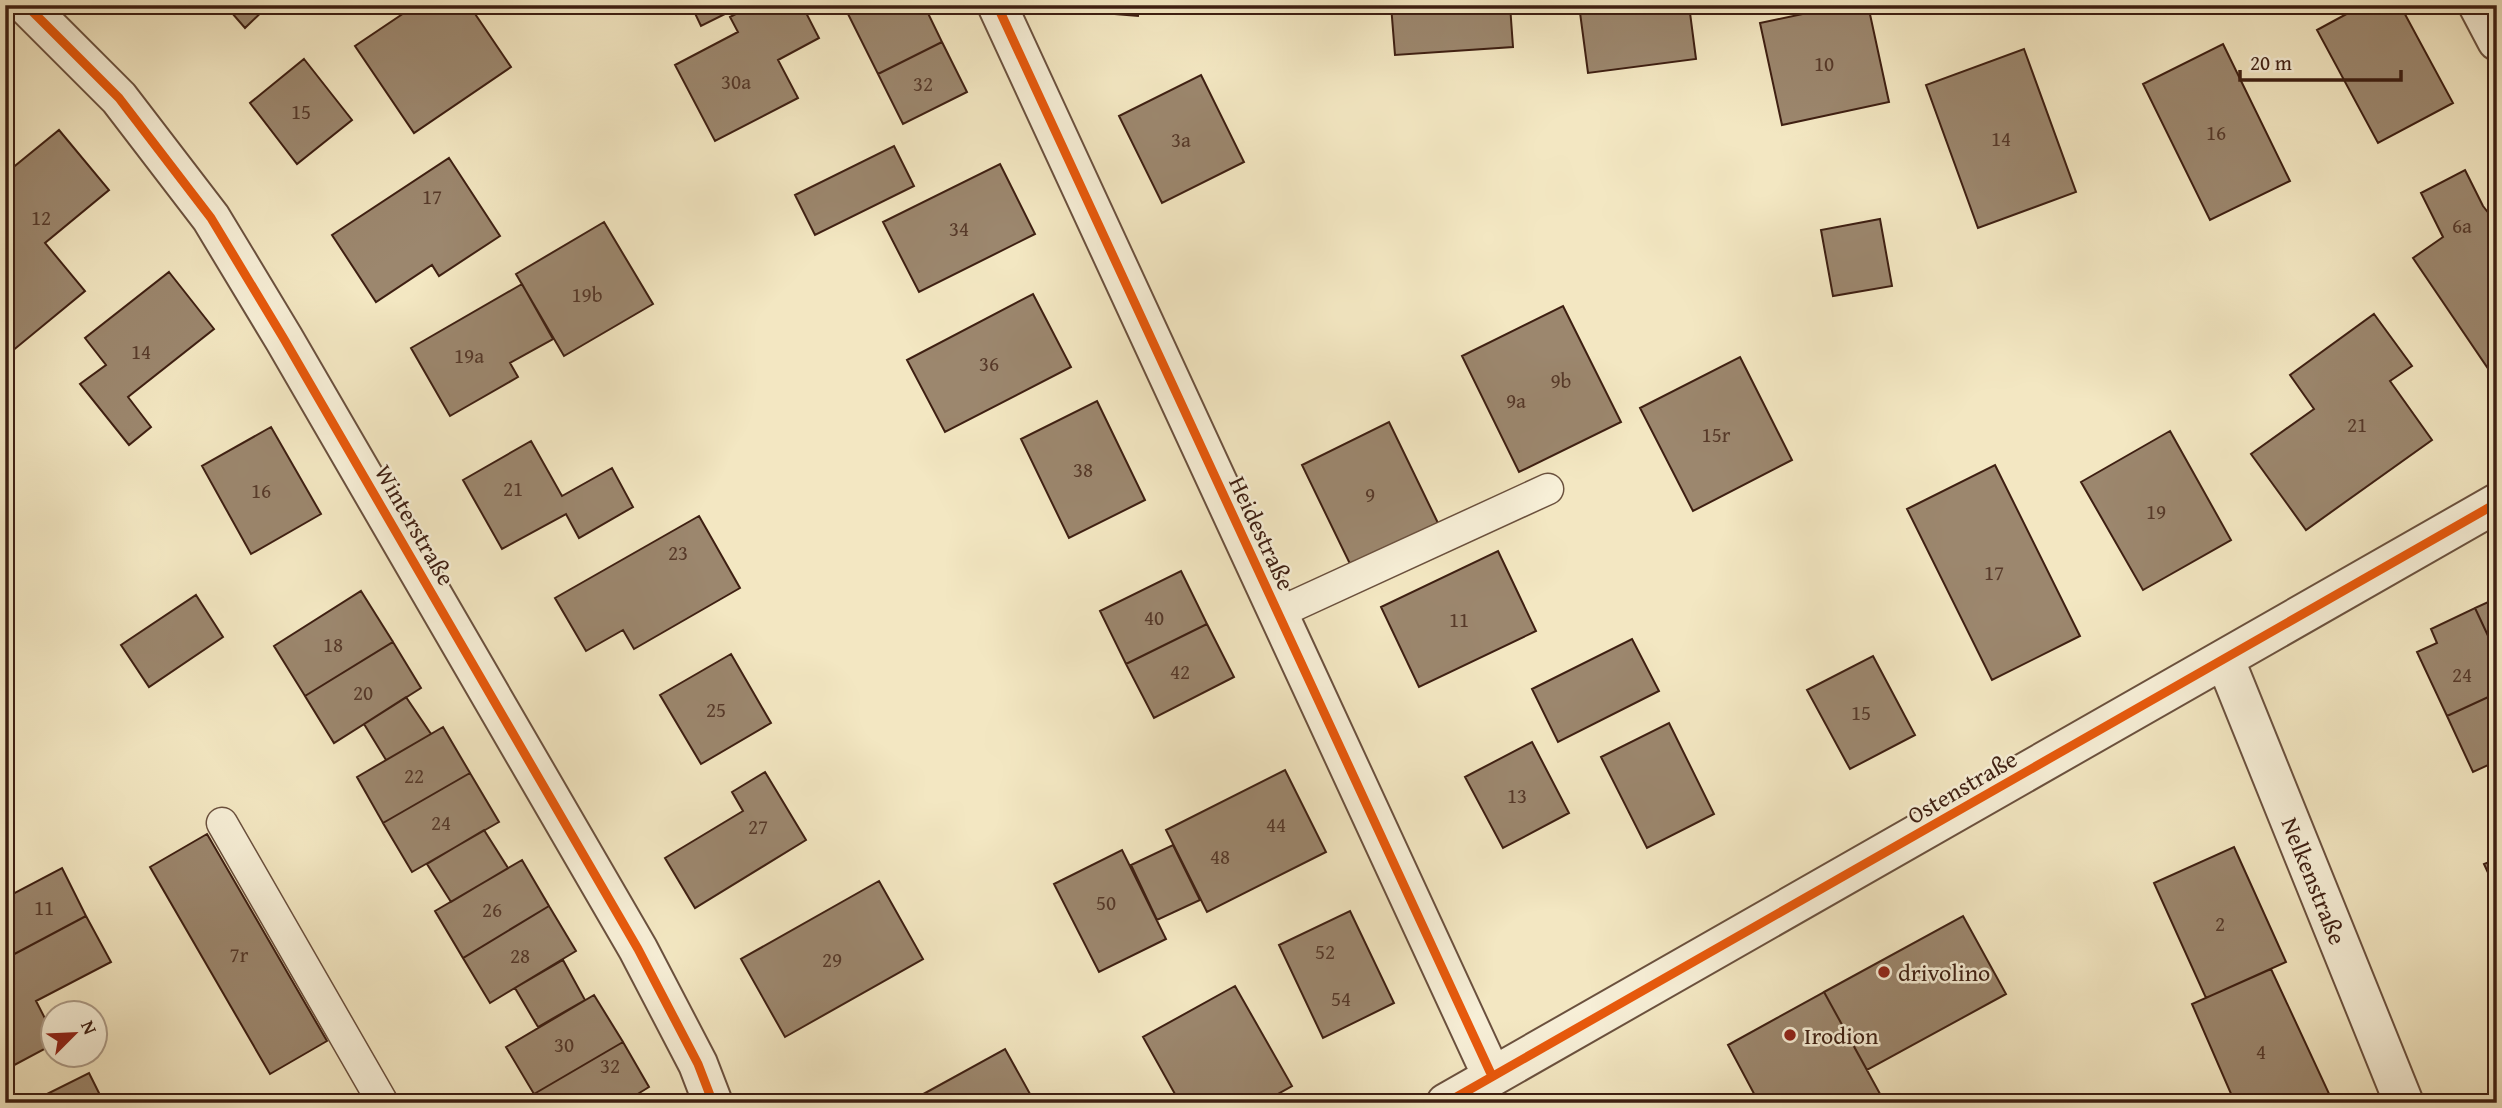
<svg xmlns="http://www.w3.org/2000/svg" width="2502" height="1108" font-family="'Gentium Book Plus',serif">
	<rect width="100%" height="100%" fill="#f3e7c2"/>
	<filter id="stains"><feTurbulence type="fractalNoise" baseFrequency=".00286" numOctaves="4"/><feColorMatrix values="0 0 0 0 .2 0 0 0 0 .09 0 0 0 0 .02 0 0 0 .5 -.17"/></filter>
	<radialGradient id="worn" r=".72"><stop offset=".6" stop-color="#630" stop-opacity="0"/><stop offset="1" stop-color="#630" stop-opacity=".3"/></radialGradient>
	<path fill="#9c876e" stroke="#3e1f12" stroke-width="2" d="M225 5H269L245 28Z
		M416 5H469L511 67 414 133 355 46Z
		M691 5H743L701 26Z
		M753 5H802L819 38 778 60 798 98 715 141 675 65 738 32 730 17Z
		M924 5 942 42 878 74 844 6Z
		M1054 5H1139L1138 16 1054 9Z
		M1391 5H1510L1513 47 1395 55Z
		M1579 5H1689L1696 59 1588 73Z
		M1845 5H1868L1889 102 1782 125 1760 23Z
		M2363 5H2400L2453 103 2378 143 2317 30Z
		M942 42 967 92 903 124 878 74Z
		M2223 44 2290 181 2210 220 2143 84Z
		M2024 49 2076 192 1978 228 1926 85Z
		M304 59 352 120 297 164 250 103Z
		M1201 75 1244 162 1162 203 1119 116Z
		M59 130 109 190 45 243 85 291 5 357V174Z
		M894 146 914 186 815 235 795 195Z
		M449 158 500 236 439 276 432 265 376 302 332 235Z
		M1000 164 1035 234 919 292 883 222Z
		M2465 170 2483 206 2497 224V364L2489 370 2413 258 2443 237 2421 193Z
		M1880 219 1892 286 1833 296 1821 230Z
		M604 222 653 304 564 356 516 274Z
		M169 272 214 329 128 397 151 427 129 445 80 384 106 365 85 338Z
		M522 284 553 339 510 363 518 377 450 416 411 348Z
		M1033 294 1071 367 945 432 907 360Z
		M1563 306 1621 422 1519 472 1462 356Z
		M2374 314 2412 366 2390 381 2432 440 2306 530 2251 454 2314 409 2290 375Z
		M1740 357 1792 460 1693 511 1640 408Z
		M1097 401 1145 500 1069 538 1021 439Z
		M1389 422 1438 523 1351 566 1302 465Z
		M271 427 321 514 251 554 202 466Z
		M2170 431 2231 540 2143 590 2081 482Z
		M531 441 562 496 612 468 633 507 579 538 566 514 502 549 463 480Z
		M1995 465 2080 636 1992 680 1907 509Z
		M699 516 740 588 634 649 623 630 586 651 555 598Z
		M1498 551 1536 631 1419 687 1381 607Z
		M1181 571 1207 624 1126 664 1100 611Z
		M361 591 393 642 305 696 274 646Z
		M196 595 223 637 149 687 121 645Z
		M2497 598V655L2475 608Z
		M2475 608 2497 655V693L2447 716 2417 652 2437 643 2431 629Z
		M1207 624 1234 677 1154 718 1126 664Z
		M1632 639 1659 691 1558 742 1532 689Z
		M393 642 421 688 334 743 305 696Z
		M731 654 771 723 701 764 660 695Z
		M1873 656 1915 735 1850 769 1807 690Z
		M2497 693V761L2473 772 2447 716Z
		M406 697 431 734 386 760 364 724Z
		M1669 723 1714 814 1647 848 1601 757Z
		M443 727 470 773 383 823 357 777Z
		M1532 742 1569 813 1503 848 1465 777Z
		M1285 770 1326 852 1207 912 1166 830Z
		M765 772 806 840 695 908 665 858 743 811 732 792Z
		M470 773 499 822 412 872 383 823Z
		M484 830 508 868 451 902 427 864Z
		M207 834 327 1041 270 1074 150 867Z
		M1173 845 1200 900 1157 920 1131 865Z
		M2234 847 2286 962 2206 998 2154 883Z
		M1122 850 1166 939 1099 972 1054 884Z
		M2497 859V892L2484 864Z
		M522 860 549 906 463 958 435 911Z
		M62 868 86 916 5 959V898Z
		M879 881 923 959 785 1037 741 959Z
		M549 906 576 951 490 1003 463 958Z
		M1350 911 1394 1003 1323 1038 1279 945Z
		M86 916 111 962 36 1001 52 1032V1045L5 1070V959Z
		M1963 916 2006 994 1867 1070 1824 992Z
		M563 960 585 1000 538 1027 515 988Z
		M2271 969 2331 1098 2320 1103H2235L2192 1004Z
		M1235 986 1292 1086 1262 1103H1180L1143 1037Z
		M1824 992 1885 1103H1759L1728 1045Z
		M594 995 623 1042 534 1094 506 1047Z
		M623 1042 649 1087 623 1103H539L534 1094Z
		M1005 1049 1035 1103H907Z
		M89 1073 104 1103H29Z"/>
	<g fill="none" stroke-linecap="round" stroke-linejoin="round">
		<g stroke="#6b513e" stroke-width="33">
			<path id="service" d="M1278 613 1548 489
				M222 823 383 1103"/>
		</g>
		<g stroke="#6b513e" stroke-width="42">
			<path id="minor" d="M26 5 119 98 211 218 284 339 638 949 698 1064 713 1103
				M997 5 1492 1076
				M2478 5 2497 41
				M2225 660 2404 1103
				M1446 1103 2497 503"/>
		</g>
		<use href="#service" stroke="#f7efd7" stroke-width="30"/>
		<use href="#minor" stroke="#f7efd7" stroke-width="38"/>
		<g stroke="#f7efd7" stroke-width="13">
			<path id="cycleway" d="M26 5 119 98 211 218 284 339 638 949 698 1064 713 1103
				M997 5 1492 1076
				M1446 1103 2497 503"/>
		</g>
		<use href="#cycleway" stroke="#e8590c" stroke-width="9"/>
	</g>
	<g fill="#8f2418" stroke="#f7efd7" stroke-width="2.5">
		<circle cx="1884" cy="972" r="7"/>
		<circle cx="1790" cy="1035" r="7"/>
	</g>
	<g text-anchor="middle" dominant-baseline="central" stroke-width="5" stroke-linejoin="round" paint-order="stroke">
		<g font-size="21" fill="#563929">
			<text x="1824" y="63">10</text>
			<text x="736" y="81">30a</text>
			<text x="923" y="83">32</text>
			<text x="301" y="111">15</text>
			<text x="2216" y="132">16</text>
			<text x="2001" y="138">14</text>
			<text x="1181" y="139">3a</text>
			<text x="432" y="196">17</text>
			<text x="41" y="217">12</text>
			<text x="2462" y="225">6a</text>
			<text x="959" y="228">34</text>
			<text x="587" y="294">19b</text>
			<text x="141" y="351">14</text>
			<text x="469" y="355">19a</text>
			<text x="989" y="363">36</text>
			<text x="1561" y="380">9b</text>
			<text x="1516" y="400">9a</text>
			<text x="2357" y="424">21</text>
			<text x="1716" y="434">15r</text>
			<text x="1083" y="469">38</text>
			<text x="513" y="488">21</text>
			<text x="261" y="490">16</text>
			<text x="1370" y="494">9</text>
			<text x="2156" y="511">19</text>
			<text x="678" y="552">23</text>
			<text x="1994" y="572">17</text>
			<text x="1154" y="617">40</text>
			<text x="1459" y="619">11</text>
			<text x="333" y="644">18</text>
			<text x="1180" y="671">42</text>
			<text x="2462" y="674">24</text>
			<text x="363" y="692">20</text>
			<text x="716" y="709">25</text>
			<text x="1861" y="712">15</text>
			<text x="414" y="775">22</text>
			<text x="1517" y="795">13</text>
			<text x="441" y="822">24</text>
			<text x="1276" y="824">44</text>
			<text x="758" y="826">27</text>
			<text x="1220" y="856">48</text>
			<text x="1106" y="902">50</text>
			<text x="44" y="907">11</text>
			<text x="492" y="909">26</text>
			<text x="2220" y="923">2</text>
			<text x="1325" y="951">52</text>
			<text x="239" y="954">7r</text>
			<text x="520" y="955">28</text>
			<text x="832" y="959">29</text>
			<text x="1341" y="998">54</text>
			<text x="564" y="1044">30</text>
			<text x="2261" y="1051">4</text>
			<text x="610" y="1065">32</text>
		</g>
		<g font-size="24" fill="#3e1f12" stroke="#f7efd7">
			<text transform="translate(415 525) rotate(60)">Winterstraße</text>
			<text transform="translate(1262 533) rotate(65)">Heidestraße</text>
			<text transform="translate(1962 787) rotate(-30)">Ostenstraße</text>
			<text transform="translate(2314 881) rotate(68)">Nelkenstraße</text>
		</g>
		<g font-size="24" fill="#3e1f12" stroke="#f7efd7" text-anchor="start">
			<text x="1898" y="972">drivolino</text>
			<text x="1804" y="1035">Irodion</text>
		</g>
	</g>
	<rect width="2502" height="1108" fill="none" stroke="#f3e7c2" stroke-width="28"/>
	<rect x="7" y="7" width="2488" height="1094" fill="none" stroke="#3e1f12" stroke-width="3.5"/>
	<rect x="14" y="14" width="2474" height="1080" fill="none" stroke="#3e1f12" stroke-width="2"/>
	<g transform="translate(74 1034) rotate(66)"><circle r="33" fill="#f7efd7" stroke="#ad9c88" stroke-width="2"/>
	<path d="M0-5L12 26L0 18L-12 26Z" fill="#8f2418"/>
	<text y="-10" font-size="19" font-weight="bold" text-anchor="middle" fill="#3e1f12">N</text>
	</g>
	<path d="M2240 70v10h161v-10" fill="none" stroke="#3e1f12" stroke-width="3.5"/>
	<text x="2250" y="70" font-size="21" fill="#3e1f12" stroke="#f7efd7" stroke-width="5" paint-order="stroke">20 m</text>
	<rect width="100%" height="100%" filter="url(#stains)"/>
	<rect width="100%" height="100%" fill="url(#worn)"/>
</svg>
